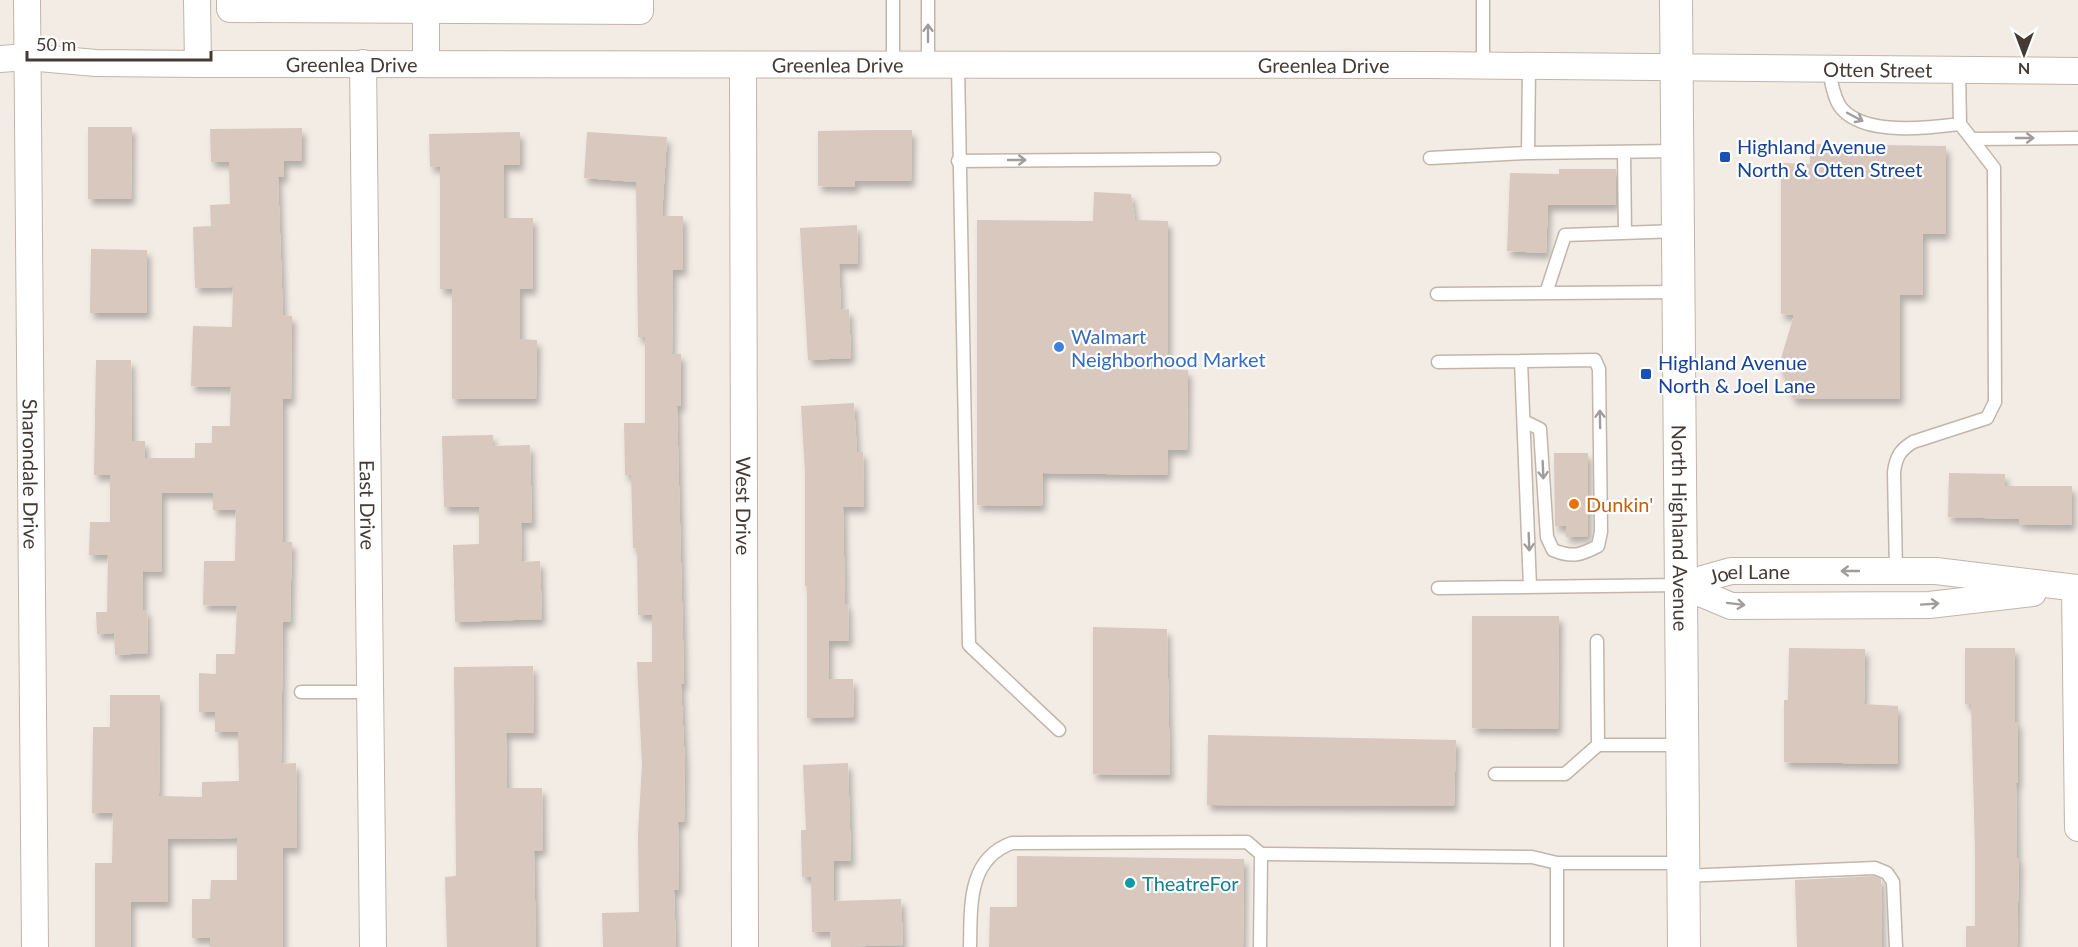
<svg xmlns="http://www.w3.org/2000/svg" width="2078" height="947" font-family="Lato,sans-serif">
	<defs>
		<filter id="shadow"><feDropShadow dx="3.5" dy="6" stdDeviation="3" flood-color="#0004"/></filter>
	</defs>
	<rect width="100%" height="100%" fill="#f3ece5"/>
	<path fill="#d8c8bd" filter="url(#shadow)" d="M88 127H132L131 199H88Z
		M302 128V161H284V177H278L283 315 292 316 291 399H283V542H292L290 622H283L281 764 296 763 297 848H283V947H210V938H192V899H210L211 880H237V838L168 839V902H131V947H95V863H112L113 813H92L93 727H110V695H160L159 796 202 797V782L239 781 238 732H215V712H199V673L216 674V654H235L237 606 203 605 204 561H235L236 510H213V493H162V572L143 571V610H147L148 653 115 655 114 633 97 634 96 612H107L108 555H89L90 522H110V475H94L96 360H131L132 441H145V458H195V443H212V426H230L231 387 191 386 193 326 232 327 233 287 195 288 193 227 211 226 210 205 230 204 229 162H211L210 129Z
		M877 130H912L911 181H855V187L818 186V131Z
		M520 132V165H504V218H533V289H520V339L537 340 536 399H452V289H440V166L430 167 429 134Z
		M587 132 667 137 662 216H683V270H673L672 354H681V406H677L683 639 684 684H681L685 766 684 822H678L679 890H674L676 947H603L602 913 639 912 638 833 642 765 637 662H652V615H638L637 548H633L631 475H625L624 423H645V337H638L636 182 584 178Z
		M1810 144 1946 146V234H1923V295H1900V399H1793L1779 365 1794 315 1781 314V163L1810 164Z
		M1559 169H1616V205H1548L1546 253 1507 251 1510 173 1559 174Z
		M1094 192 1131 194 1135 220 1168 221V369L1188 370 1187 450H1168L1167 475 1043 473 1042 506 977 505V220L1093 221Z
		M857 225 858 264H839L841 310 849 309 851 358 808 360 800 228Z
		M91 249 147 250V313H90Z
		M854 403 857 452H863L864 507H843L845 604H848L849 641H829V679H853L854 717 807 718V586H805V472L801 406Z
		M493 435V446L530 445 532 523H521L522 562 540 561 542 619 455 622 453 545 479 544V507H444L442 436Z
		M1554 453H1588V536L1566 537V526H1555Z
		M1949 473 2005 474V486H2072V525L2019 524V519L1948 517Z
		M1472 616H1559L1558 729 1472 728Z
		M1093 627 1167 629 1170 775 1093 774Z
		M1789 648 1865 649 1864 704 1898 706V764L1784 762V700H1788Z
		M1965 648H2015V722H2018V783H2016L2017 858H2019L2017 947H1966V926H1975V850L1971 704H1965Z
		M533 666 534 733H506L507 788H542L543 850 534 851 536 947H447L445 877 456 876 454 667Z
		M1208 735 1456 740 1454 806 1207 805Z
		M848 763 851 861H834V901L901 899 903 945 831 947 830 932H812L811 877H802L801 830H806L803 765Z
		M1017 856 1244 859 1243 947H989L990 907H1017Z
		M1874 876 1881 879 1882 947H1797L1795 880Z"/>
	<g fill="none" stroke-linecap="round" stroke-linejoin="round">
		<g stroke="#c2b5aa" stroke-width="15">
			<path id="service" d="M1483 0V66
				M893 65V0
				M928 66V0
				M958 66 969 645 1059 730
				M1529 66 1528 153 1676 151
				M1828 69C1832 81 1833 99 1842 109 1866 136 1928 128 1960 124
				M1972 139 2078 138
				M1624 152 1625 233
				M1430 158 1528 153
				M958 161 1214 159
				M1546 293 1565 235 1678 231
				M1437 294 1679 292
				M1521 361 1595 360 1599 369 1601 532 1598 546C1581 555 1572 558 1553 550L1547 537 1540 429 1524 421
				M1438 362 1521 361 1530 587
				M1896 571 1894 472C1896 457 1900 450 1913 442L1987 418 1995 402 1994 168 1960 124 1959 70
				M1438 588 1680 585
				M1597 641 1598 745
				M301 692H370
				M1495 774H1565L1598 745H1681
				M1557 863V947
				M1683 876 1875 868 1887 873 1893 882 1896 947
				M970 947C971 907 967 859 1012 843L1247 842 1261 854
				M1260 947 1261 854 1532 857 1557 863H1683"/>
		</g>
		<g stroke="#c2b5aa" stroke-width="28">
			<g id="minor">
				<path id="s1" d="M27 0 35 947"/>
				<path d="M197 0 198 64"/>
				<path d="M230 0V9L640 11V0"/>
				<path d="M426 10V63"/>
				<path id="s2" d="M0 59 27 57 96 63 198 64 1430 65 2078 71"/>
				<path id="s3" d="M363 63 373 947"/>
				<path id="s4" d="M743 65 745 947"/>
				<path id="s5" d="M1681 585 1731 571H1936L2078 588"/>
				<path d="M1681 585 1731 606 1929 605 2033 593"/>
				<path d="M2075 588 2078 828"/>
			</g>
		</g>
		<g stroke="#c2b5aa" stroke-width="34">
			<g id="tertiary">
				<path id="s6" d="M1676 0 1684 947"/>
			</g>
		</g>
		<use href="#service" stroke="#fff" stroke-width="12"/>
		<use href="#minor" stroke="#fff" stroke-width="26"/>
		<use href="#tertiary" stroke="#fff" stroke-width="32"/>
	</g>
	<defs><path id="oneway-shaft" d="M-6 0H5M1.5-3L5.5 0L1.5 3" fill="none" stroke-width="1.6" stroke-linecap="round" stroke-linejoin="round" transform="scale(1.5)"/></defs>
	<g stroke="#a29d9a">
		<use href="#oneway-shaft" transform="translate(928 33) rotate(-90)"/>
		<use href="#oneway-shaft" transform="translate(1855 117) rotate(28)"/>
		<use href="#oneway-shaft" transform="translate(2025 138)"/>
		<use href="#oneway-shaft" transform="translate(1017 160)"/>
		<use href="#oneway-shaft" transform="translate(1600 419) rotate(-91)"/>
		<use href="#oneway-shaft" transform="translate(1543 470) rotate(88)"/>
		<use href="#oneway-shaft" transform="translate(1529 542) rotate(88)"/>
		<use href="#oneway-shaft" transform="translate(1850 571) rotate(-180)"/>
		<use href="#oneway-shaft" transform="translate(1736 604) rotate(7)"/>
		<use href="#oneway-shaft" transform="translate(1930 604) rotate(-4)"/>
	</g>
	<g fill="#1a4fb4" stroke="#fff" stroke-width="2">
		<rect x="1719" y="151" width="12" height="12" rx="3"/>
		<rect x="1640" y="368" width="12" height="12" rx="3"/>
	</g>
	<circle fill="#3f7fe0" stroke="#fff" stroke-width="2" cx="1059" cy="347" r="6"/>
	<circle fill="#e8710a" stroke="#fff" stroke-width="2" cx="1574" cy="504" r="6"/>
	<circle fill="#0f9aa8" stroke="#fff" stroke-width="2" cx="1130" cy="883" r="6"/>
	<g text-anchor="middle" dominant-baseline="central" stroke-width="4.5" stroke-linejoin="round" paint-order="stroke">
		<g font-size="20" fill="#453b34" stroke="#fff">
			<text stroke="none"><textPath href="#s2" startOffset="352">Greenlea Drive</textPath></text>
			<text stroke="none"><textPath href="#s2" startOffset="838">Greenlea Drive</textPath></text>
			<text stroke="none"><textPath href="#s2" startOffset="1324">Greenlea Drive</textPath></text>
			<text stroke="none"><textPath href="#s2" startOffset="1878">Otten Street</textPath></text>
			<text stroke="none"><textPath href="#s1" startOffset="474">Sharondale Drive</textPath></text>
			<text stroke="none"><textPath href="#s3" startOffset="442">East Drive</textPath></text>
			<text stroke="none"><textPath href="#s4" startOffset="441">West Drive</textPath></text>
			<text stroke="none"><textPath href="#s6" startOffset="528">North Highland Avenue</textPath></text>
			<text stroke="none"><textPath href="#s5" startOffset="70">Joel Lane</textPath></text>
		</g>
		<g font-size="20" fill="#164399" stroke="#fff" text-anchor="start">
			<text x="1737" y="146">Highland Avenue<tspan x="1737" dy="23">North &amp; Otten Street</tspan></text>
			<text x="1658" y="362">Highland Avenue<tspan x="1658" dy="23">North &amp; Joel Lane</tspan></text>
		</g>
		<g font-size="20" fill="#366cbe" stroke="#fff" text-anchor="start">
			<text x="1071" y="336">Walmart<tspan x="1071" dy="23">Neighborhood Market</tspan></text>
		</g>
		<g font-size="20" fill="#c56008" stroke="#fff" text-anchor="start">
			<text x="1586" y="504">Dunkin'</text>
		</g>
		<g font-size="20" fill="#0d838f" stroke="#fff" text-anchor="start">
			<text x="1142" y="883">TheatreFor</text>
		</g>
	</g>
	<g transform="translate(2024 54) rotate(180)" stroke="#ffffff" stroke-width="4.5" paint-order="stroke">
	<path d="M0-4.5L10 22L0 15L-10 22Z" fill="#453b34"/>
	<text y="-9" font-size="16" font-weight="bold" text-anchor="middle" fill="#453b34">N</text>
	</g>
	<path d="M27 51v9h184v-9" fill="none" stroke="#453b34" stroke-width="3"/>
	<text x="36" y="51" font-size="18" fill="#453b34" stroke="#ffffff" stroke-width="4.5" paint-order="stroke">50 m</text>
</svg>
